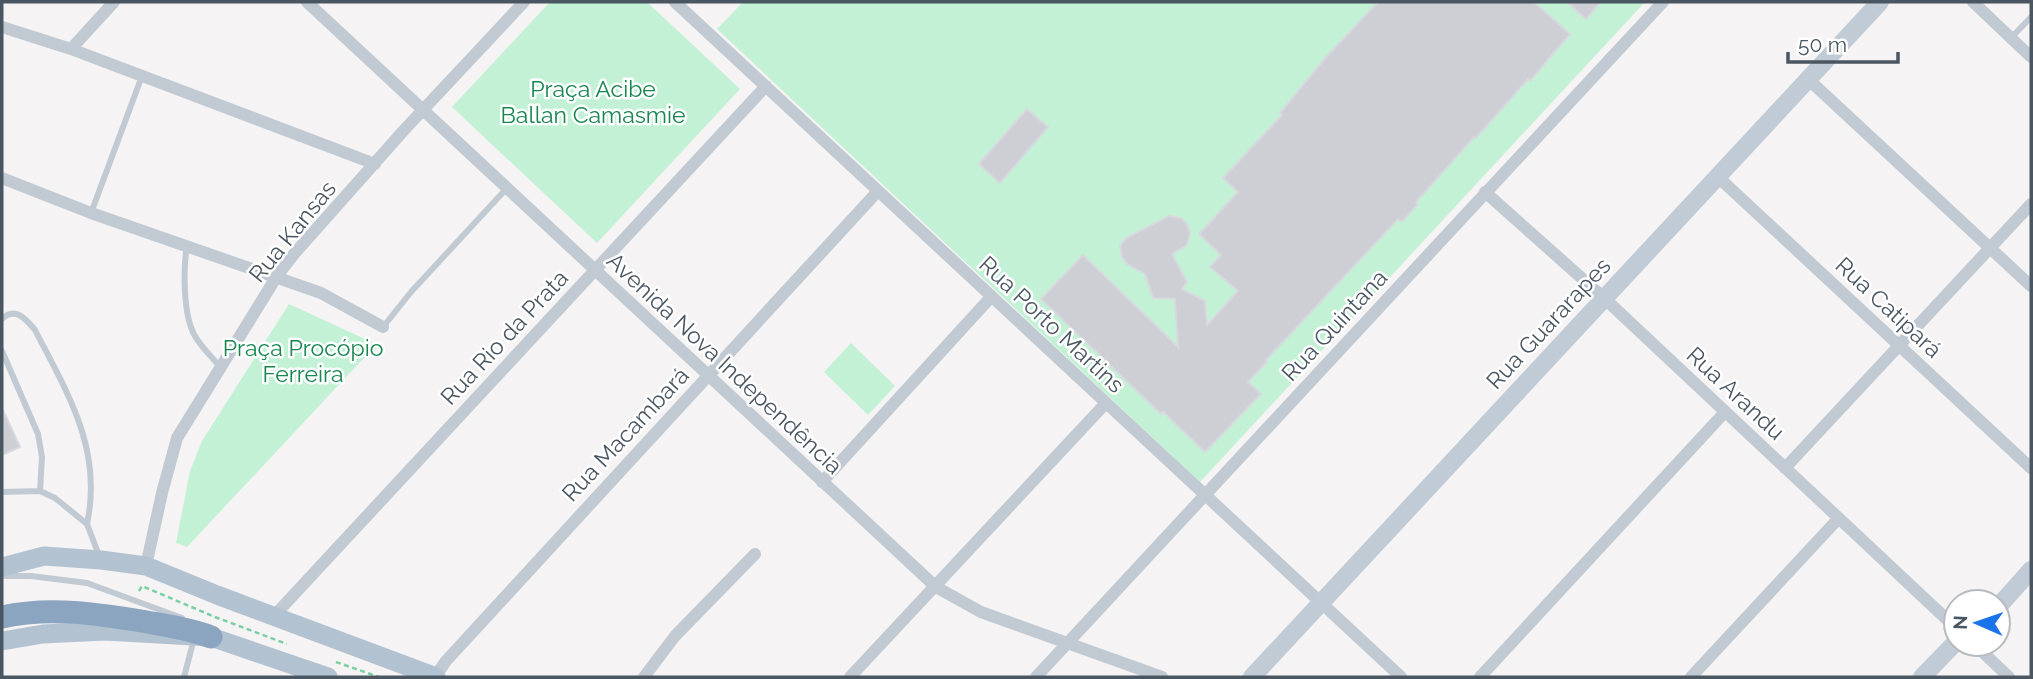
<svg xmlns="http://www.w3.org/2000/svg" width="2033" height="679" font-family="Raleway,sans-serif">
	<rect width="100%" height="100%" fill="#f5f3f3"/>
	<path fill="#c3f1d5" d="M550 2H647L740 89 597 243 452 107Z
		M743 2H1645L1200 482 717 29Z
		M289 304 380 346 361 361 187 547 176 543 190 471 202 441Z
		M851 343 895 386 868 415 824 372Z"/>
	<path fill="#cdcfd5" stroke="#d7d9de" stroke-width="2" d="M1378 2H1534L1570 34 1530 81 1528 79 1476 138 1474 137 1416 202 1418 204 1402 222 1398 219 1266 360 1267 362 1248 382 1261 394 1205 452 1163 412 1161 414 1041 299 1083 255 1178 347 1175 299 1153 298 1145 274 1127 264 1122 257 1120 245 1126 238 1169 216 1181 218 1187 224 1190 233 1187 245 1172 254 1187 282 1182 289 1205 301 1207 325 1238 291 1210 267 1221 255 1199 234 1238 192 1223 178 1282 115 1280 113 1326 57Z
		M1567 2H1601L1586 19Z
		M1027 109 1048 127 1000 183 979 164Z
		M2 408 20 447 2 455Z"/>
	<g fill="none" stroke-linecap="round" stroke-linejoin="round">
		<path stroke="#7ad0a6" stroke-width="2.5" stroke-dasharray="5 3.5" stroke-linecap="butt" d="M139 591 142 586 215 617 287 644
			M336 662 379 677"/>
		<path stroke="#c1cad2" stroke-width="6" d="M2011 38 2031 17
			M91 213 142 76
			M187 246C183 269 183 316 195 336 201 347 212 357 220 367
			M2 319C15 306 26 319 35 330 68 394 103 450 87 524
			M383 327 411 292 507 188
			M2 351 38 434 42 457 40 491
			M2 492 40 491 55 498 87 524 100 558
			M2 576H31L87 583 182 618
			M184 677 194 639"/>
		<path stroke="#c1cad2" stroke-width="12" d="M307 2 936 587 981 612 1162 677
			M675 2 1401 677
			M1973 2 2031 57
			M2 27 71 49 375 164
			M71 49 114 2
			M1808 79 2031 286
			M1718 177 2031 468
			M2 178 91 213 321 293 383 327
			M1485 192 1604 298 1956 628
			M1785 468 2031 204
			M822 482 991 297
			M146 566 162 493 177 438 277 276 294 254 405 129 524 2
			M274 616 766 86
			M1974 644 2009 677
			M435 677 446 661 878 191
			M644 677 675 636 755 554
			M850 677 1106 403
			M1036 677 1663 2
			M1480 677 1725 412
			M1691 677 1838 519"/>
		<path stroke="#c1cbd6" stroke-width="18" d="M1998 607 2031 570
			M1252 677 1880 2
			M1922 677 1956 642"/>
		<path stroke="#b3c2d1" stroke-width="19" d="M2 567 44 556 101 560 146 566 217 595 436 677
			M2 641 43 634 105 631 211 637 328 677"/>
		<path stroke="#8ba5c1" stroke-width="23" d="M2 617C50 606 99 614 147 622 169 626 190 629 211 637"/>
	</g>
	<g text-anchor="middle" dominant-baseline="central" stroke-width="5" stroke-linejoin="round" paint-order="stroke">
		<g font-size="23" fill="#17864f" stroke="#fff">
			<text x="593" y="88">Praça Acibe<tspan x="593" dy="26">Ballan Camasmie</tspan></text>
			<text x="303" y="347">Praça Procópio<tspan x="303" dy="26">Ferreira</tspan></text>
		</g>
		<g font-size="23" fill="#4a5661" stroke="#fff">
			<text transform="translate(292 231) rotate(-51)">Rua Kansas</text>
			<text transform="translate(1889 307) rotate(43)">Rua Catipará</text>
			<text transform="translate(1548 323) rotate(-47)">Rua Guararapes</text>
			<text transform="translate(1052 324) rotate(43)">Rua Porto Martins</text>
			<text transform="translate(1334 325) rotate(-47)">Rua Quintana</text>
			<text transform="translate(504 337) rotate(-47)">Rua Rio da Prata</text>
			<text transform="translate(725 363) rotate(43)">Avenida Nova Independência</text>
			<text transform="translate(1736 393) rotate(43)">Rua Arandu</text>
			<text transform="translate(625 434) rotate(-47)">Rua Macambará</text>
		</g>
	</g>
	<rect width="2033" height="679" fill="none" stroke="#4a5661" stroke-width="7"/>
	<g transform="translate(1977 623) rotate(272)"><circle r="33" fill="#ffffff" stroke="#b7bbc0" stroke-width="2"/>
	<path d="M0-5L12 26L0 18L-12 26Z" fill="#1a73e8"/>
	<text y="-10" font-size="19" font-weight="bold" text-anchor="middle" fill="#4a5661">N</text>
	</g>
	<path d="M1788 52v10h110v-10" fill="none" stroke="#4a5661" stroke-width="3.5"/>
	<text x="1798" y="52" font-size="21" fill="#4a5661" stroke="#ffffff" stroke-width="5" paint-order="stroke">50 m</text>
</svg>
